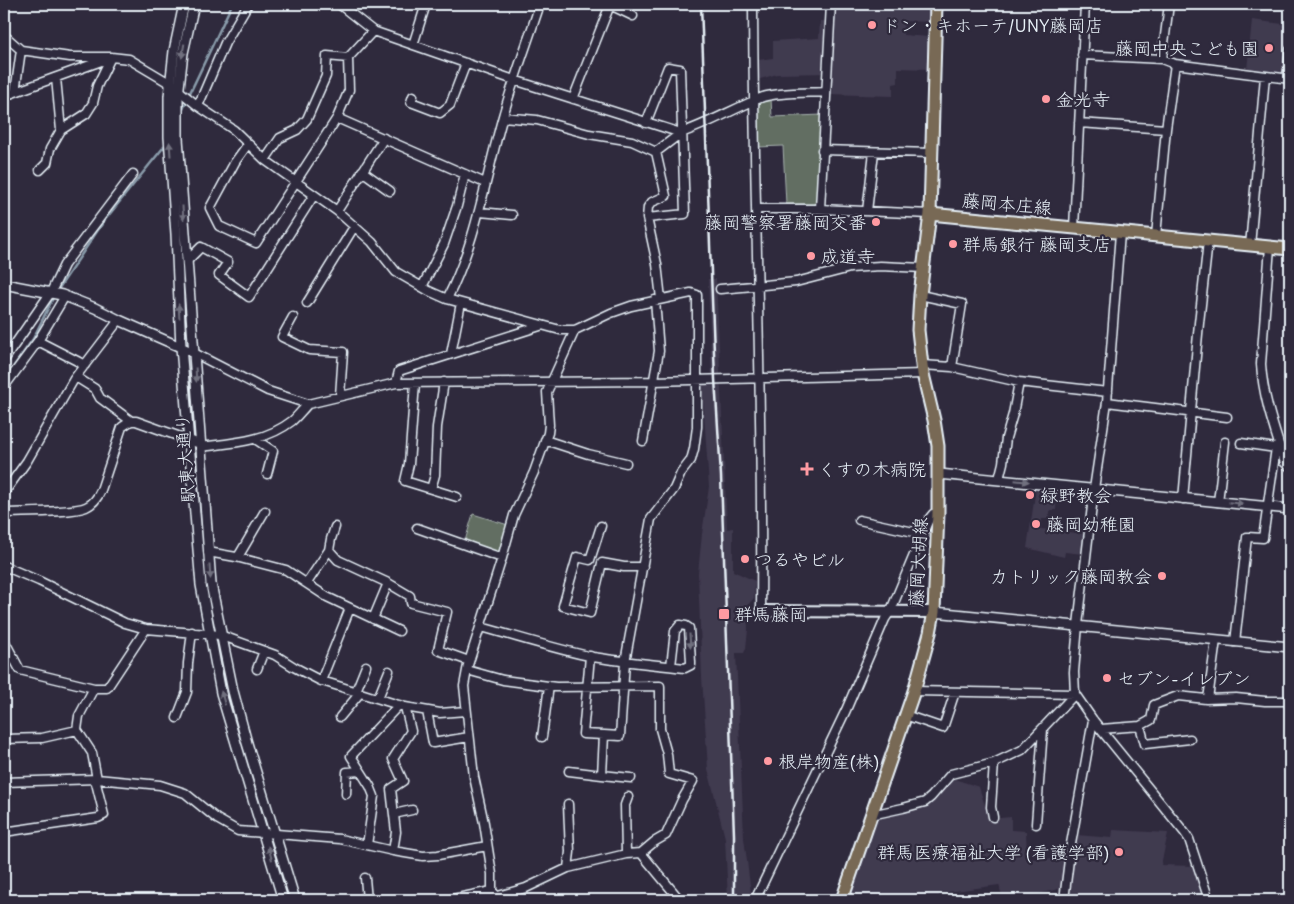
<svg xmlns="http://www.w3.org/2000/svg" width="1294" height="904" font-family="Delius,'Klee One',sans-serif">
	<rect width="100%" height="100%" fill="#2f2a3d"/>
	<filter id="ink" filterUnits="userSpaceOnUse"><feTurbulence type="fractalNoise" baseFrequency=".02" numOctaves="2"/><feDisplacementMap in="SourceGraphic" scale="10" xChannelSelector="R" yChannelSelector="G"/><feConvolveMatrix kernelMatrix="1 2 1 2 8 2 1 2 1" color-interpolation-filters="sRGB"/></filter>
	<g filter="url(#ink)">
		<path fill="#413a50" d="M834 4H930V22L904 21 903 35 929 37V69L898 68V83L893 84V96L828 94 829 73 777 74 757 80 758 60 773 58V41L819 38 820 21H833Z
			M1252 20 1290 25 1285 75 1247 70Z
			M708 279H716L727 529 733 528V571L755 581 754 598 747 606 748 630 746 648 744 653H736L744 838 751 893H741L742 900H728L725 838 708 769 702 677 698 573 702 534 709 487 702 383 712 382Z
			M1036 488 1057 490 1056 510H1050L1048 519H1042L1041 529 1085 534 1083 554 1065 552 1064 557 1027 548Z
			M1290 760V871L1282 761Z
			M951 778 979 787 989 819 1011 817V830L1026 831 1027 859 1066 858 1062 888 1015 900H1003L999 885 940 893 938 900H847L873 817 929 803Z
			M1113 830 1168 833 1161 865 1193 866 1203 900H1068L1077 835 1112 838Z"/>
		<path fill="#626e62" stroke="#a5b0ad" d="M771 99 772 117 822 115 818 204H786L783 146 758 147 757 104Z
			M473 514 508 525 501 551 498 553 465 541Z"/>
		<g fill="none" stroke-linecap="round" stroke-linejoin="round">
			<path stroke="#8a9cab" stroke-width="2.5" d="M189 95 232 4
				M181 114 187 100
				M57 291 104 221 167 143
				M4 380 33 339 54 296"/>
			<g stroke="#e8f1f8" stroke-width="11">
				<path id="minor" d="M339 4 373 31
					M753 4C754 206 763 409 761 611
					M1169 4 1162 59 1175 64 1290 79
					M4 35 21 50 70 57H111L129 59 171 84 198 106 234 130 265 160 337 211 372 242 396 272 429 291 447 299 560 330H575L611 313 631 306 691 293 697 295V427L694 449 691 460 681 473 674 489 651 519 625 662 620 736 604 735 602 775 631 778
					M413 45 426 4
					M1082 55 1162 59
					M56 78 61 130
					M1287 78 1290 50
					M15 92 21 50
					M4 96 107 59
					M413 96 411 102 440 113 450 105 466 63
					M573 99 610 5 633 16
					M198 106 225 43 248 4
					M503 117 537 120 589 134 632 141 656 152 666 196 652 202 648 207 647 218 657 264 661 299
					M337 118 485 183
					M646 123 668 67 680 69 685 214 647 218
					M1079 123 1166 129
					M248 144 235 162 210 208 219 226 256 243 337 118 349 90 348 58 373 31 514 80 681 133C710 123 735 108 763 97 779 92 809 93 825 92
					M822 150 932 153
					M656 152 681 133
					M265 160 280 138 297 130 307 119 326 76 327 56 348 58
					M40 170 47 163 50 149 61 130 86 114 93 103 97 86 111 57
					M362 171 390 191
					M756 209H820L930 214
					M820 209 831 4
					M337 211 384 138
					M867 211 874 152
					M480 212 512 215
					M1074 228 1085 4
					M1120 233 1107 402 1094 489 1078 625 1074 672 1075 694 1093 720 1185 833 1189 839 1209 900
					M1156 236 1166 129 1175 64
					M1250 246 1265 76
					M1270 247 1261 364C1263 398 1275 431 1285 463L1290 467
					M187 261 201 247 228 262 219 275 249 297 314 195
					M422 287 444 244 457 206 465 174
					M720 289 796 282 850 268 880 266 924 268
					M920 295 962 304 952 367
					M447 299C477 240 485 179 503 116 514 78 528 41 540 4
					M307 303 354 227
					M293 317 282 337 309 350 343 352 340 396
					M38 341 85 365
					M194 353 268 391 308 404 396 383 653 381 923 374
					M451 354 461 303
					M4 360 51 292 64 265 133 174
					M922 365 952 367 1019 382 1108 392
					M76 377 95 389 100 398 131 421
					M396 383 399 371 540 326
					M415 383 409 464 405 481 457 497
					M4 387 38 341 65 296
					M1107 402 1227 417
					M255 439 273 451 267 474
					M545 440 588 454 626 463
					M643 441 659 351 655 300
					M1241 443 1276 448
					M200 447C232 443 265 442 292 421 297 417 302 410 308 404
					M999 479 1003 463 1006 438 1013 414 1019 382
					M431 489 435 475 437 427 444 382
					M4 493 27 461 74 379 119 320
					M1183 499 1199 323 1208 241
					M1218 502 1225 442
					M4 513C21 512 73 513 86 507 93 504 98 497 101 490L122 427 131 421H136L200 444
					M859 520 923 534
					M601 526 590 560 577 557 563 606 590 613 602 563 624 567H643
					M335 527 331 539 329 550 338 560 388 583 410 596 411 603 447 612 438 650 469 661
					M417 528 502 558
					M208 552 236 557 286 570 327 597 399 631
					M238 557 265 511
					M4 566 39 581 125 623 146 629 220 635 275 655 294 667 319 680 405 707 440 713 466 711
					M307 583 329 550
					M373 619 388 583
					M481 627C518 637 555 649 593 657 623 662 654 664 685 668L691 665V662L689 628 686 626 680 625 675 631 671 666
					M4 640 20 670 94 688
					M1235 642 1247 537 1263 538 1276 448 1280 446
					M590 656 583 734 604 735
					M257 669 264 651
					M467 670 503 680 556 687 660 686V729L667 754 669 774 693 781 682 800 666 835 654 842 641 853
					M321 681 350 608
					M356 691 366 666
					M914 691 1075 694
					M378 698 389 671
					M1208 699 1216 640
					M427 711 433 743 469 737
					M905 715 943 728 955 692
					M340 717 360 693
					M177 718 187 692 188 663 192 632
					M1140 726 1145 744 1190 739
					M1101 729 1140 726 1151 720 1154 705 1178 696 1206 699 1236 698 1265 701H1290
					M542 737 549 686
					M4 739 42 738 77 730
					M569 771 602 775
					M97 779 92 753 77 730 79 716 94 688H107L146 629
					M4 782 97 779 160 785 185 793 217 819 238 831 340 839 393 851 423 856 438 855 487 846
					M346 794 347 772 360 771
					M568 804 570 852 568 868
					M394 814 412 810
					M871 815 903 808 925 802 931 797 951 774 994 763 1022 750 1075 694
					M993 817 991 807 994 763
					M1036 824 1043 729
					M4 832 98 818 104 815 95 779
					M367 845 374 796 370 786 351 756 399 705
					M393 851 396 832 391 789 403 781 393 759 411 731 405 707
					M626 854 625 805 628 797
					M365 878 367 900
					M498 896 526 888 568 868 626 854 641 853 680 900
					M448 900 492 891
					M500 900 492 891V874L484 823 474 777 464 686 468 665 502 558 514 515 534 472 548 433 549 425 547 392 575 330
					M755 900 846 710 885 619 891 610 929 519 933 514 938 513
					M1064 900 1071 844 1093 720"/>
			</g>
			<g stroke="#e8f1f8" stroke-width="12">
				<path id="tertiary" d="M184 4 174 51 169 96V137L176 234 181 347 201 585 221 693 283 900
					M194 4 183 53 178 96V138L211 584 233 691 247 743 295 900
					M4 284 62 295 95 308 119 320 194 353
					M939 474 1290 509
					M934 612 1290 647"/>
			</g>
			<g stroke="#e8f1f8" stroke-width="14">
				<path id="secondary" d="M761 611 934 612"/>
			</g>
			<g stroke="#e8f1f8" stroke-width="15">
				<path id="primary" d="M930 214 1290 249
					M842 900 914 691 930 633 934 612 938 513V446L934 420 923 374 918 330 920 295 930 214 936 4"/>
			</g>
			<use href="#minor" stroke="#2f2a3d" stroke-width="8"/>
			<use href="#tertiary" stroke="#2f2a3d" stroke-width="9"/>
			<use href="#secondary" stroke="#2f2a3d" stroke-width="10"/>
			<use href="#primary" stroke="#786954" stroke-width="11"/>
			<path stroke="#e8f1f8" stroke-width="2.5" d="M701 4 715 379 721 476 726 614 734 835V900"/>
		</g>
		<defs><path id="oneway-solid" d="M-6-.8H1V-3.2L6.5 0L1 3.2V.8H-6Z" transform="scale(1.25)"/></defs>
		<g fill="#70707e">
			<use href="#oneway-solid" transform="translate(183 51) rotate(100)"/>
			<use href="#oneway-solid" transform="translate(170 149) rotate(-94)"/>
			<use href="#oneway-solid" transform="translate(183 213) rotate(86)"/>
			<use href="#oneway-solid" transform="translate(179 311) rotate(-93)"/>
			<use href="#oneway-solid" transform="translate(196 375) rotate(87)"/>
			<use href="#oneway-solid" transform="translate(1022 481) rotate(6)"/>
			<use href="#oneway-solid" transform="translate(1236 503) rotate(6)"/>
			<use href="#oneway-solid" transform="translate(210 572) rotate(86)"/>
			<use href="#oneway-solid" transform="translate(690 641) rotate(86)"/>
			<use href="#oneway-solid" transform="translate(223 698) rotate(-106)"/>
			<use href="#oneway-solid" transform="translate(270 853) rotate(-106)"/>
		</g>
	</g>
	<g fill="#ff9aa2" stroke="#2f2a3d" stroke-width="2">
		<circle cx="872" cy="25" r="5"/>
		<circle cx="1269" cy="48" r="5"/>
		<circle cx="1046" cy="99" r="5"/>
		<circle cx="876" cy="222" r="5"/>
		<circle cx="953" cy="244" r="5"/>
		<circle cx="811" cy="256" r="5"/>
		<path d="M804.5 461.5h5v5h5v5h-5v5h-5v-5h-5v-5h5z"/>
		<circle cx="1030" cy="495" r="5"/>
		<circle cx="1036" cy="524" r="5"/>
		<circle cx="745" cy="559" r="5"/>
		<circle cx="1162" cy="576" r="5"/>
		<rect x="718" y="608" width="12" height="12" rx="2.5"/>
		<circle cx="1107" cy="678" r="5"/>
		<circle cx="768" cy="761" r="5"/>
		<circle cx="1119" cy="852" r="5"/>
	</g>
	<g text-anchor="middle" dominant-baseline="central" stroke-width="4.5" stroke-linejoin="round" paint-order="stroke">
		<g font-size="18" fill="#e8f1f8" stroke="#2f2a3d" text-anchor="start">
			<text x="882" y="25">ドン・キホーテ/UNY藤岡店</text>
			<text x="1259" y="48" text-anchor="end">藤岡中央こども園</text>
			<text x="1056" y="99">金光寺</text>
			<text x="866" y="222" text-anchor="end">藤岡警察署藤岡交番</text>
			<text x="963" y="244">群馬銀行 藤岡支店</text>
			<text x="821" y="256">成道寺</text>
			<text x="818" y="469">くすの木病院</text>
			<text x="1040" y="495">緑野教会</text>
			<text x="1046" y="524">藤岡幼稚園</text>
			<text x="755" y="559">つるやビル</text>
			<text x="1152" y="576" text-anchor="end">カトリック藤岡教会</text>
			<text x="735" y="614">群馬藤岡</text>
			<text x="1117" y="678">セブン-イレブン</text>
			<text x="778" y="761">根岸物産(株)</text>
			<text x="1109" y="852" text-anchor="end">群馬医療福祉大学 (看護学部)</text>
		</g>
		<g font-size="18" fill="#e8f1f8" stroke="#2f2a3d">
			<text transform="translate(1007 204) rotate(5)">藤岡本庄線</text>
			<text transform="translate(185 458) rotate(-94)">駅東大通り</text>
			<text transform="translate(918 562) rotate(-87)">藤岡大胡線</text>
		</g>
	</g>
	<rect width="1294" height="904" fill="none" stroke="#2f2a3d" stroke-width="20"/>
	<rect x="10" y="10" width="1274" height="884" fill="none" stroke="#e8f1f8" stroke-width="2" filter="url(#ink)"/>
</svg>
